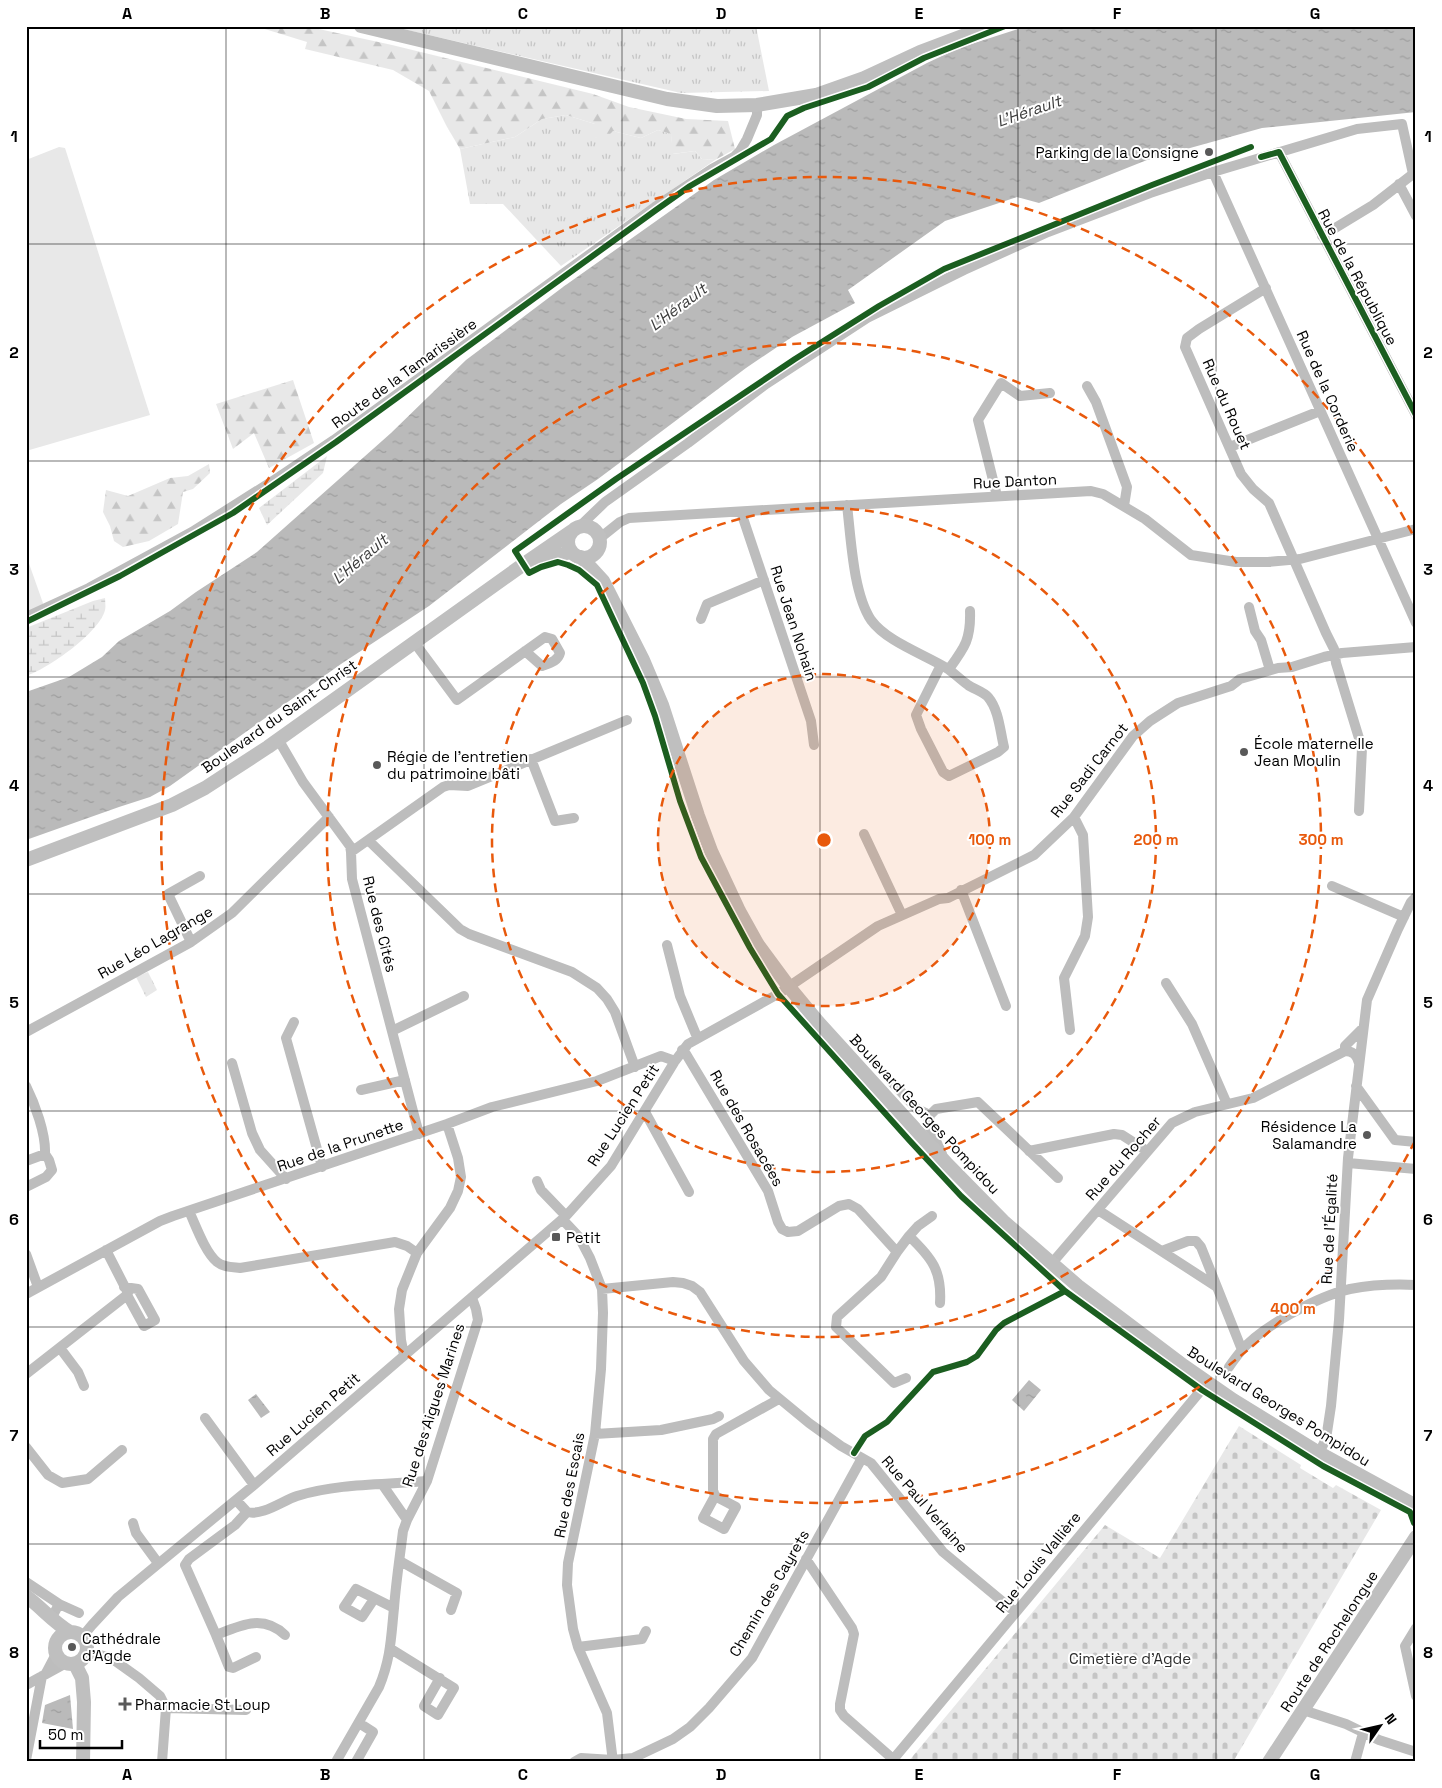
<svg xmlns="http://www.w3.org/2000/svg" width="1442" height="1788" font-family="'Space Grotesk',sans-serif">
	<defs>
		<pattern id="grass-tufts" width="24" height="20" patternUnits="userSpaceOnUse" patternTransform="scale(1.25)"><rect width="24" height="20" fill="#e8e8e8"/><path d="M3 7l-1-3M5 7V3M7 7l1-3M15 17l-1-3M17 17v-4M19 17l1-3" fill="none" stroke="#c5c5c5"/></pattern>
		<pattern id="forest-firs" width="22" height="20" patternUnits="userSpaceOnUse" patternTransform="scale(1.25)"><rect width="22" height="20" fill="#e8e8e8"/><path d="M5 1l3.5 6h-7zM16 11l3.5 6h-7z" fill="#c5c5c5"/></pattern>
		<pattern id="wetland-marsh" width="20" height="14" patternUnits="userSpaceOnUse" patternTransform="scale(1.25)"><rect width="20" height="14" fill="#e8e8e8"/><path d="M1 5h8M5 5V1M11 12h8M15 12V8" fill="none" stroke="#c5c5c5"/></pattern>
		<pattern id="cemetery-stones" width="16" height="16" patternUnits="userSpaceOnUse" patternTransform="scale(1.25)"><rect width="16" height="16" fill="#e8e8e8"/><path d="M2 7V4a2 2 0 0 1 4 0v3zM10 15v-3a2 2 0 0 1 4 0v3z" fill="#c5c5c5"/></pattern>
		<pattern id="water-ripples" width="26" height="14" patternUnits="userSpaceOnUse" patternTransform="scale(1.25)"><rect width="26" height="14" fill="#bababa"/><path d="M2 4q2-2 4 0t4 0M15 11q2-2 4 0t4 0" fill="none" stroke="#9e9e9e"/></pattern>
	</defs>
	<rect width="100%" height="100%" fill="#fff"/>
	<path fill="url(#grass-tufts)" d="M390 26H756L769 91 681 93Z
		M566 115 595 124V138L613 131 641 138 658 130 671 134 673 154 695 151 702 159 715 160 561 266 503 204H470L460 149 515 137 542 119Z
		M148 972 157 990 146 997 136 977Z"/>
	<path fill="url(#forest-firs)" d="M255 26H305L392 45 593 94 629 107 686 119 728 121 735 149 715 160 702 159 695 151 672 154 671 134 658 130 641 138 613 131 607 137 595 138V124L566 115 542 119 515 137 460 149 446 125 429 91 393 70 305 49 307 42Z
		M293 380 314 443 269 468 254 433 233 449 216 404Z
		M209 464 210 473 193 489 183 492 178 524 149 541 123 547 114 541 110 526 103 512 106 490 128 496 170 478 188 476Z"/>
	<path fill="url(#wetland-marsh)" d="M327 456 323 473 267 525 259 508Z
		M105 598C105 602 106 606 105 610 100 632 48 669 26 676V628L93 601Z"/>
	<path fill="url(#cemetery-stones)" d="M1239 1426 1301 1465 1300 1468 1333 1488 1336 1485 1381 1510 1233 1762H908L1105 1525 1160 1558Z"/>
	<path fill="#e8e8e8" d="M59 147 65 148 150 415 26 451V160Z
		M26 555 44 606 26 613Z"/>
	<path fill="url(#water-ripples)" d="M1027 26H1416V112L1262 128 1147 160 1039 203 1017 197 945 221 848 290 855 303 792 337 746 368 598 479 561 504 429 606 341 664 170 786 150 797 119 807 26 840V692L69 677 102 657 119 641 170 611 196 592 257 552 391 433 466 360 563 287 714 180 774 145 927 63 959 48Z
		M1029 1380 1041 1390 1024 1411 1012 1400Z
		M256 1394 270 1412 261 1418 248 1400Z
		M70 1695 73 1729 42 1723 45 1705Z"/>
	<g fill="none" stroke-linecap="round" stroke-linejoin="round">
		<path stroke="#bdbdbd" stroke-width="10" d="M1279 152 1416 415
			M1213 172 1416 623
			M1399 184 1416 216
			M1322 236 1373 205 1413 174
			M1266 288 1199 329 1187 338 1185 347 1241 474 1253 489 1269 503 1326 633 1334 649 1336 663 1362 748 1359 811
			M1087 386 1096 402 1127 487 1124 506
			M1230 447 1320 411
			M997 496 978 420 1001 383 1020 396 1050 393
			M847 505C851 538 853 593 871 620 887 642 924 654 948 669 955 674 961 680 968 685 974 689 984 692 988 697 999 710 1000 731 1004 747L998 752 949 776 943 772 921 729 916 715 941 665
			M741 512 811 721 814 745
			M579 527 605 502 688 443 766 384 867 318 964 270 1048 232 1150 193 1213 172 1357 129 1402 124 1413 174H1416
			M600 538 620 522 629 518 1091 491 1103 494 1145 519 1191 555 1236 562H1268L1300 559 1416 529
			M1249 607 1255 631 1261 640 1270 670
			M26 617 89 588 192 532 279 477 334 440 655 207 712 169 734 157 740 151 747 139 757 115V105
			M701 619 707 604 764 580
			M414 642 457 700 545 637 552 639 560 653C558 661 550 663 542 666L525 651
			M949 669C965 647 971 639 970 611
			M278 739 303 782 350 846 351 852 352 879 419 1134
			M531 759 555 821 574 818
			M864 834 902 915
			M368 840 460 929 469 934 572 972 597 988 607 999 615 1012 635 1067
			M351 852 443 787 449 785 468 786 627 720
			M1332 886 1404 917
			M961 890 1006 1006
			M191 942 168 894 200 876
			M667 945 680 996 697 1037
			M1166 983 1192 1024 1227 1104
			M294 1022 286 1038 322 1167
			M1070 1030 1064 978 1085 936 1088 917 1083 835 1074 817
			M392 1031 464 996
			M26 1032 191 942 232 913 329 817
			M682 1050 686 1054 768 1191 778 1222 782 1229 788 1232 798 1231 839 1206 849 1204 858 1209 897 1252
			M1345 1051V1046L1363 1028
			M232 1063 252 1133 260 1150 286 1179
			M891 1081 917 1109 930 1115 936 1109 978 1102 1058 1178
			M26 1086C35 1104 46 1134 45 1154
			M1356 1086 1395 1140 1416 1142
			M361 1090 405 1080
			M645 1112 689 1192
			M930 1115 928 1123 942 1154
			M1029 1151 1114 1134 1122 1135 1147 1151
			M26 1161 45 1154 49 1160 52 1170 46 1177 26 1187
			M1348 1163 1416 1169
			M537 1181 541 1190 566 1216
			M1098 1210 1217 1287 1242 1350
			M189 1211C196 1226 205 1252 217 1262 223 1267 232 1267 240 1268L395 1242 407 1246 417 1253
			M563 1220 579 1237 590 1258 602 1289 603 1313 601 1369 595 1434 568 1563 567 1585 573 1629 578 1647 607 1713 613 1762
			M909 1236C932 1258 942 1271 940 1303
			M1162 1251 1188 1241H1196L1201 1247 1217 1287
			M26 1254 38 1287
			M1052 1263 1172 1123 1195 1112 1253 1098 1345 1051C1353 1051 1357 1055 1359 1063
			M124 1287 138 1289 155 1320 144 1326 127 1295
			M602 1289 673 1282 683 1283 692 1286 700 1292 744 1361 769 1390 809 1423 841 1446 871 1463 943 1552 1015 1612
			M26 1294 160 1221 173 1216 447 1124 492 1107 597 1081 661 1056 675 1061
			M60 1348 78 1372 84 1386
			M404 1355 401 1340 399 1309 402 1290 417 1253 450 1208 458 1191 461 1177 458 1158 447 1124
			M1229 1367C1233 1361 1237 1356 1241 1351 1262 1326 1319 1296 1350 1289 1371 1285 1395 1284 1416 1285
			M26 1374 127 1295 128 1293 106 1250
			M906 1378 894 1383 836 1327 837 1317 881 1277 897 1252 909 1236 918 1226 932 1216
			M205 1418 254 1485
			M595 1434 661 1430 713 1419 719 1416
			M26 1447 48 1475 62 1483 88 1479 122 1450
			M1319 1453 1326 1439 1331 1406 1339 1320 1348 1158 1367 1000 1398 929 1411 902 1416 897
			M382 1484 407 1520
			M715 1496 736 1507 724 1529 703 1518 715 1496 713 1490V1439L716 1434 779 1399
			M236 1500 247 1512C263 1516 282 1501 297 1496 339 1483 384 1485 427 1481
			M247 1512 235 1525 189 1559 185 1565 216 1635C241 1625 263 1614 285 1635
			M133 1523 136 1533 158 1563
			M806 1559 852 1628 854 1634 840 1704V1710L844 1716 893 1759
			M400 1561 457 1593 451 1610
			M26 1582 59 1604 51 1619
			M374 1599 362 1617 344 1607 356 1589 394 1608
			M59 1604 79 1613
			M1416 1628 1405 1646 1416 1696
			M216 1635 229 1667 233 1668 256 1657
			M82 1637 92 1625 118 1597 254 1485 566 1216 611 1166 675 1061 688 1044 778 994 878 926 939 899 948 898 1034 855 1074 817 1133 736 1150 721 1178 703 1231 686 1240 679 1278 668 1292 667 1324 657 1342 653 1416 647
			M578 1647 642 1639 646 1631
			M391 1649 454 1688 438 1715 424 1706 440 1678
			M86 1653 100 1655 111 1658 139 1678 160 1696 166 1708 162 1762
			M46 1673 56 1654
			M26 1685 66 1663
			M166 1708 246 1710
			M1303 1710 1346 1724 1379 1740 1416 1752
			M26 1760 42 1676
			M339 1762 337 1760 379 1687C391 1658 391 1637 394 1608 396 1582 400 1556 403 1531L407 1520 427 1481 478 1320 476 1309 472 1298
			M356 1762 373 1732 359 1723
			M574 1762 581 1758 613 1760 633 1758 673 1739 690 1727 709 1708 752 1658 862 1458
			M891 1762 1208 1382
			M1355 1762 1363 1733"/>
		<path stroke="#bfbfbf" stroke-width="14" d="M361 26 667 99 717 106 757 105 816 95 864 78 920 52 989 26
			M568 542a16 16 0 1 1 32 0a16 16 0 1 1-32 0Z
			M581 557 603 581 643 660 662 705 698 816 711 851 739 911 758 945 789 987 818 1022 947 1164 1003 1221 1078 1286 1184 1366 1233 1400 1319 1453 1416 1506
			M537 559 572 552
			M26 860 172 805 205 788 268 747 524 564 572 531
			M26 1596C42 1608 53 1622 70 1632
			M55 1648a16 16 0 1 1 32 0a16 16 0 1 1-32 0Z
			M75 1664 82 1678 84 1702 83 1762
			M1269 1762 1416 1537"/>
		<g stroke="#fff" stroke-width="9">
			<path id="cycleway" d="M1251 147 1152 185 944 269 879 306 795 359 616 479 515 551 529 573 541 567 558 562 568 565 579 570 597 585 643 683 655 716 680 801 701 857 750 948 778 994 910 1141 961 1196 1065 1291 1202 1390 1323 1466 1410 1512 1414 1523 1416 1524
				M1261 157 1279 152 1416 415
				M26 622 120 576 233 513 336 442 656 210 690 186 771 139 787 116 804 108 868 87 924 58 1005 26
				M854 1453 865 1436 887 1422 933 1372 967 1362 977 1356 996 1330 1004 1323 1065 1291"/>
		</g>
		<use href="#cycleway" stroke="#1b5e20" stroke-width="6"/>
	</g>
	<path fill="none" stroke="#000" stroke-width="1" stroke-opacity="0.55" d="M226 26V1762M424 26V1762M622 26V1762M820 26V1762M1018 26V1762M1216 26V1762M26 244H1416M26 461H1416M26 677H1416M26 894H1416M26 1111H1416M26 1327H1416M26 1544H1416"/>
	<circle cx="824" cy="840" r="166" fill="#e8590c" fill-opacity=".12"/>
	<g fill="none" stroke="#e8590c" stroke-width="2.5" stroke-dasharray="9 6">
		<circle cx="824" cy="840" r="166"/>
		<circle cx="824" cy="840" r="332"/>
		<circle cx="824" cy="840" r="497"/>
		<path d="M1415 1141A663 663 0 1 1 1415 539"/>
	</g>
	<g fill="#595959" stroke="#fff" stroke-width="2">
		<circle cx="1209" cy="152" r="5"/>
		<circle cx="1244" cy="752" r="5"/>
		<circle cx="377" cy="765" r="5"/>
		<circle cx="1367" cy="1135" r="5"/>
		<rect x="551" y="1232" width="10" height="10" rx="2.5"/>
		<circle cx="72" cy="1647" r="5"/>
		<path d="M122.5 1696.5h5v5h5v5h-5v5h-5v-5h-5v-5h5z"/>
	</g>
	<g text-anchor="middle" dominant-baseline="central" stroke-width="4" stroke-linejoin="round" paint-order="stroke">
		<g font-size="15" fill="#000" stroke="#fff" text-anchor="start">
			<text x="1199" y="152" text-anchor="end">Parking de la Consigne</text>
			<text x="1254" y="743">École maternelle<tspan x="1254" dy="17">Jean Moulin</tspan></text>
			<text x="387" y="756">Régie de l’entretien<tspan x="387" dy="17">du patrimoine bâti</tspan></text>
			<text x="1357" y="1126" text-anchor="end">Résidence La<tspan x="1357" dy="17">Salamandre</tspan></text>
			<text x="566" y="1237">Petit</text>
			<text x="82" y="1638">Cathédrale<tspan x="82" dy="17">d'Agde</tspan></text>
			<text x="135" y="1704">Pharmacie St Loup</text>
		</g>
		<g font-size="15" fill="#000" stroke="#fff">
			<text transform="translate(1358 277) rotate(62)">Rue de la République</text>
			<text transform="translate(404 373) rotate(-36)">Route de la Tamarissière</text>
			<text transform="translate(1328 391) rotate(66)">Rue de la Corderie</text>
			<text transform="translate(1227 404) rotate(66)">Rue du Rouet</text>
			<text transform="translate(1015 481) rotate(-3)">Rue Danton</text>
			<text transform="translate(794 623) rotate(72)">Rue Jean Nohain</text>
			<text transform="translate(279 716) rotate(-35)">Boulevard du Saint-Christ</text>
			<text transform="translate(1089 770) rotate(-52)">Rue Sadi Carnot</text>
			<text transform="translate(380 924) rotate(76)">Rue des Cités</text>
			<text transform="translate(155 942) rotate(-30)">Rue Léo Lagrange</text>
			<text transform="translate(925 1114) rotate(47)">Boulevard Georges Pompidou</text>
			<text transform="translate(623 1115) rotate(-57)">Rue Lucien Petit</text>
			<text transform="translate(747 1128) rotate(60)">Rue des Rosacées</text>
			<text transform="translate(340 1145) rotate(-19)">Rue de la Prunette</text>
			<text transform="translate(1123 1158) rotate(-49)">Rue du Rocher</text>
			<text transform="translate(1329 1229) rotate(-87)">Rue de l'Égalité</text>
			<text transform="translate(433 1405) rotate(-72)">Rue des Aigues Marines</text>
			<text transform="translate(1279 1406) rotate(32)">Boulevard Georges Pompidou</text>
			<text transform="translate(313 1414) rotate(-41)">Rue Lucien Petit</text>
			<text transform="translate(569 1485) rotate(-79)">Rue des Escais</text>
			<text transform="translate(925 1504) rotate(49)">Rue Paul Verlaine</text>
			<text transform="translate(1038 1562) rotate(-51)">Rue Louis Vallière</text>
			<text transform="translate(769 1593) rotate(-60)">Chemin des Cayrets</text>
			<text transform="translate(1329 1641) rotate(-57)">Route de Rochelongue</text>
		</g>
		<g font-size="15" fill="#2c2c2c" stroke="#fff">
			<text x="1130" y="1658">Cimetière d'Agde</text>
		</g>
		<g font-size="16" font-style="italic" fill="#3d3d3d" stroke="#fff">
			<text transform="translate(1029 111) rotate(-19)">L'Hérault</text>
			<text transform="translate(678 307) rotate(-37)">L'Hérault</text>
			<text transform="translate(360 559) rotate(-40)">L'Hérault</text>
		</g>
	</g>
	<circle cx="824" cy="840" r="8" fill="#e8590c" stroke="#fff" stroke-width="2.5"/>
	<g font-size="15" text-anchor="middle" font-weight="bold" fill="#e8590c" stroke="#fff" stroke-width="4" stroke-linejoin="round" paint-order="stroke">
		<text x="990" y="845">100 m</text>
		<text x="1156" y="845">200 m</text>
		<text x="1321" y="845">300 m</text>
		<text x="1293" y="1314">400 m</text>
	</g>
	<rect width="1442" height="1788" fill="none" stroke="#ffffff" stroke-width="55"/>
	<g transform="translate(1380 1726) rotate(56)" stroke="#ffffff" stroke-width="4" paint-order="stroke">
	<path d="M0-4L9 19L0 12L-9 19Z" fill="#000000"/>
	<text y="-8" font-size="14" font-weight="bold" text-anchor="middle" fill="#000000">N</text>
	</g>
	<path d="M40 1740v8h82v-8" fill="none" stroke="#000000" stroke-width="2.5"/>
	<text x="48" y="1740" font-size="15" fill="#000000" stroke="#ffffff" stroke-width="4" paint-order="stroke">50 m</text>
	<rect x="28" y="28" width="1386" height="1732" fill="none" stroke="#000" stroke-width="2"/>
	<g font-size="16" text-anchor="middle" font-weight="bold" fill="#000">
		<text x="127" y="19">A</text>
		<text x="325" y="19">B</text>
		<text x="523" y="19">C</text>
		<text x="721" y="19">D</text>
		<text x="919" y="19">E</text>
		<text x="1117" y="19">F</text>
		<text x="1315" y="19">G</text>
		<text x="14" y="142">1</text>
		<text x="1428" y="142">1</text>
		<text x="14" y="358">2</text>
		<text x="1428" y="358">2</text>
		<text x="14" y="575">3</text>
		<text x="1428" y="575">3</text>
		<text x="14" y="791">4</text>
		<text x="1428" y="791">4</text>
		<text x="14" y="1008">5</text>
		<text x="1428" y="1008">5</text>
		<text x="14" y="1225">6</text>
		<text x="1428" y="1225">6</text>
		<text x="14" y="1441">7</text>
		<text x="1428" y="1441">7</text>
		<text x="14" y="1658">8</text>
		<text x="1428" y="1658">8</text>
		<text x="127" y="1780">A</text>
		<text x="325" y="1780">B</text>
		<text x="523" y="1780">C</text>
		<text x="721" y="1780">D</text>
		<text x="919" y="1780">E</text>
		<text x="1117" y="1780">F</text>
		<text x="1315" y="1780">G</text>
	</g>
</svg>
